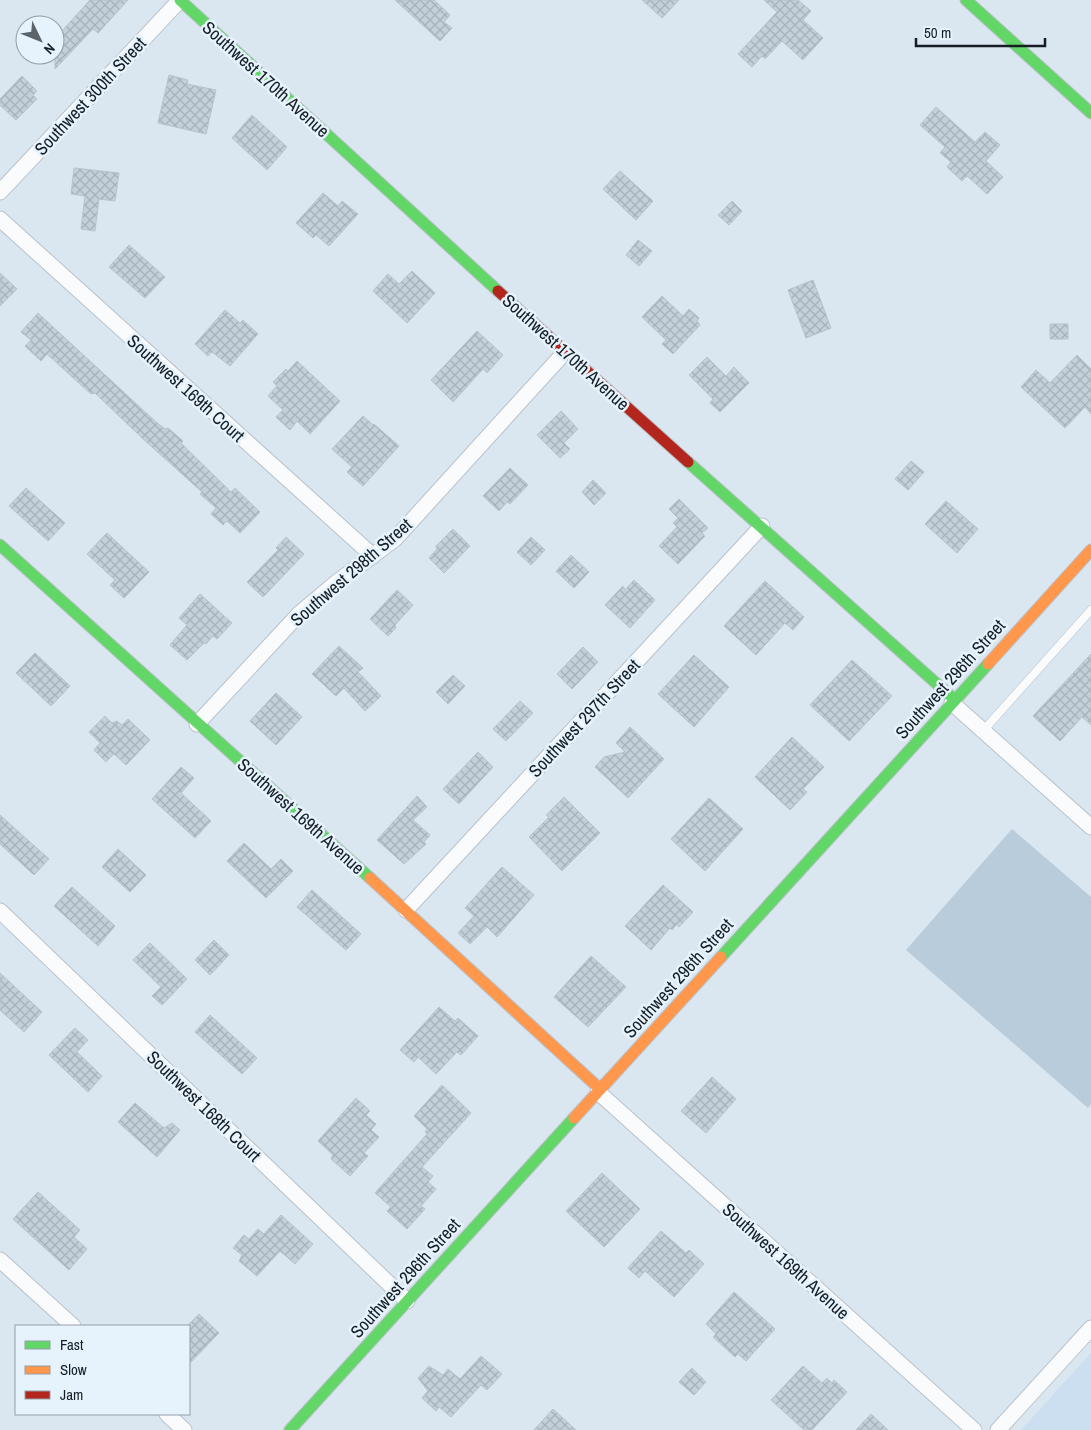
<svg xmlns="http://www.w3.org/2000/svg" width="1091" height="1430" font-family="'Archivo Narrow',sans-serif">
	<defs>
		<pattern id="building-cross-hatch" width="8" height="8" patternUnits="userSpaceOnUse" patternTransform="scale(1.25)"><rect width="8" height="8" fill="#c3cfd9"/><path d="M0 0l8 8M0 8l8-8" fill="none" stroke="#a7b1ba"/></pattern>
	</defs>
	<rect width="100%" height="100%" fill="#dae6f0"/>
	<path fill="#cbdff0" d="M1091 1353V1430H1021Z"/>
	<path fill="#b8ccdc" d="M1012 829 1091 897V1104L1088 1108 906 950Z"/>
	<path fill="url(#building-cross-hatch)" stroke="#b8c2c9" d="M90 0H128L98 33 93 29 55 69V26L61 32Z
		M395 0H434L450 15 444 22 452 28 440 41Z
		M642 0H679L662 18Z
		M764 0H798L811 11 803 20 823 38 803 60 782 41 765 59 762 56 752 67 738 54 777 12Z
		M169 75 188 80 187 84 216 90 206 134 158 123Z
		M22 76 37 91 33 95 37 99 16 120 0 105V99Z
		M936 107 975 142 985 132 1000 145 986 161 1003 177 987 194 967 176 962 181 947 167 951 162 940 153 945 147 920 125Z
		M252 115 287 147 267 170 232 138Z
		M74 168 119 173 115 201 99 199 95 231 81 229 85 196 71 194Z
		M620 171 653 201 636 220 603 189Z
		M323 193 338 206 342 201 358 214 329 246 316 235 313 238 296 223Z
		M732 201 742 211 729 225 718 215Z
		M638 240 652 251 639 266 626 255Z
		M129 245 165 277 145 298 109 267Z
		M412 271 435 293 407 323 373 291 388 274 399 284Z
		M0 273 17 289 0 306Z
		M813 280 831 328 806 338 788 290Z
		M662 296 683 316 689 309 699 318 697 321 700 325 673 354 662 344 666 340 642 317Z
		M225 310 240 323 243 320 258 334 230 366 212 352 208 356 195 344Z
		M38 313 156 422 165 429 168 428 183 441 181 443 231 492 235 488 260 512 240 533 227 521 223 525 211 514 216 508 200 494 202 492 142 438 95 393 91 394 47 354 41 361 25 346 31 340 21 332Z
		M1050 324H1068V339H1050Z
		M477 331 503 355 487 373 483 369 453 402 431 380Z
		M1077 355 1091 369V414L1085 407 1065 428 1021 387 1036 370 1050 383Z
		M707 357 726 376 734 367 749 383 720 412 710 403 713 399 689 375Z
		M297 361 340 401 310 434 297 421 290 430 276 417 283 410 268 396 277 386 273 382 286 369 288 371Z
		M561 411 578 429 564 443 570 449 560 458 537 435Z
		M363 416 373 425 374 424 399 446 363 486 347 472 352 467 332 449Z
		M911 461 924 472 908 490 895 479Z
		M510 468 528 485 510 504 507 502 499 511 483 496Z
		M593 480 606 493 594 505 582 492Z
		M26 488 65 523 48 541 9 506Z
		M679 499 708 528 702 533 705 536 678 564 659 546 677 527 673 523 678 518 669 509Z
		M946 501 978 529 957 553 925 524Z
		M453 529 470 546 444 573 429 558 437 549 436 546Z
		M107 533 149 572 124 598 110 585 115 580 87 554Z
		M286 537 304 554 263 597 247 582 278 550 276 548Z
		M531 537 545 550 531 565 517 552Z
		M571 555 589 572 574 588 556 571Z
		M634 580 655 600 630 628 605 605 623 586 625 590Z
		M765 581 804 617 793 630 785 623 756 655 724 626Z
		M397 590 413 605 395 625 396 628 388 636 370 619Z
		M200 594 232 623 217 639 213 636 206 644 204 643 187 660 170 645 187 625 179 618Z
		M339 646 363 668 358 672 381 696 365 711 344 688 336 696 312 674Z
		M583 647 598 662 572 689 557 674Z
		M35 653 70 686 51 706 16 673Z
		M1091 654V725L1082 717 1060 741 1033 716Z
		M694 655 729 687 694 727 658 694Z
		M852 660 892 696 849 741 810 705Z
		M453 675 465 686 448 704 436 692Z
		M276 693 302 717 276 745 250 721Z
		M520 701 533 713 506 741 493 729Z
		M105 716 112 723 117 721 122 725 128 719 150 740 126 765 114 754 106 762 94 750 100 743 89 732Z
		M630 727 664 759 628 798 595 767 604 757 625 752 616 743Z
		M792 737 824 767 803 789 807 792 790 810 755 777Z
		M478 752 493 767 459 804 443 789Z
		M181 767 194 778 181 793 211 821 195 838 152 799Z
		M417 796 427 807 413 820 430 835 424 842 426 844 404 864 377 840Z
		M564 797 600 833 562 871 529 837 549 817 546 815Z
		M709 798 743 829 705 871 671 839Z
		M0 815 49 859 34 875 0 844Z
		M244 843 271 869 281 859 293 871 266 898 227 861Z
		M118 849 146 875 130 892 102 867Z
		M502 867 534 895 497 937 487 927 470 944 458 933 474 916 465 908Z
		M663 885 693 912 679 927 677 924 672 930 670 928 651 950 625 926Z
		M72 887 115 926 98 946 54 906Z
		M312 890 361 934 346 950 297 907Z
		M214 940 229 955 210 975 195 960Z
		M150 943 187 979 162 1005 152 996 161 987 133 960Z
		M591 956 626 987 588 1027 554 997Z
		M0 973 42 1012 24 1032 0 1010Z
		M439 1007 455 1021 458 1018 478 1036 461 1055 457 1052 436 1074 418 1057 414 1062 400 1050Z
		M210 1015 257 1058 242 1074 195 1032Z
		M75 1028 88 1040 77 1052 102 1076 88 1092 49 1055Z
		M712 1077 736 1099 706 1133 681 1111Z
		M442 1085 471 1113 422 1167 433 1176 428 1182 436 1189 421 1206 425 1209 407 1229 387 1211 391 1207 375 1193 427 1134 425 1132 427 1129 414 1116Z
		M356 1098 370 1111 366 1115 376 1124 371 1130 379 1137 364 1153 368 1156 350 1176 331 1159 333 1155 318 1141Z
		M135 1103 164 1128 172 1123 180 1130 157 1157 118 1122Z
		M602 1173 640 1209 604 1247 566 1211Z
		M38 1192 80 1230 74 1237 87 1249 69 1270 13 1219Z
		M281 1215 313 1244 295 1264 280 1251 257 1276 239 1261 242 1255 233 1248 244 1235 249 1239 258 1229 264 1234Z
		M661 1231 686 1253 689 1250 704 1264 674 1297 645 1271 639 1278 628 1268Z
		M734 1292 775 1329 746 1361 738 1354 735 1357 713 1337 716 1334 706 1324Z
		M199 1314 219 1333 189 1364V1324Z
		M481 1356 502 1374 487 1390 481 1385 451 1417 439 1407 436 1411 422 1398 428 1391 418 1378 429 1366 443 1375 448 1369 460 1379Z
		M803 1366 822 1383 827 1378 832 1383 834 1380 847 1392 812 1430H804L771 1400Z
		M692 1368 706 1382 694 1395 679 1382Z
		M553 1409 576 1430H534Z
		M871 1414 888 1430H856Z"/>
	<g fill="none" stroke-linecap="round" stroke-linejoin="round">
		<g stroke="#bac2ca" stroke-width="9">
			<path id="lane" d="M983 731 1091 610"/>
		</g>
		<g stroke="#bac2ca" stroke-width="17">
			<path id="street" d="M0 192 180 0
				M0 219 373 556
				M952 703 1091 827
				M197 724 299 614 337 582 395 539 565 352
				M406 910 762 526
				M0 911 407 1301
				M598 1092 974 1430
				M0 1260 73 1326
				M167 1414 184 1430
				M998 1430 1091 1328"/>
		</g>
		<g stroke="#bac2ca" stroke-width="13">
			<path id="fast" d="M180 0 498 291
				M966 0 1091 113
				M688 462 955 700
				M0 545 370 878
				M721 957 988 664
				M290 1430 574 1118"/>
		</g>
		<g stroke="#bac2ca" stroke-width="13">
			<path id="slow" d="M988 664 1091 550
				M370 878 600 1089
				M574 1118 721 957"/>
		</g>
		<g stroke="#bac2ca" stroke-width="13">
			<path id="jam" d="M498 291 688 462"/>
		</g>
		<use href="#lane" stroke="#f9fbfd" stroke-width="8"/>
		<use href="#street" stroke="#f9fbfd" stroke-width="15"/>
		<use href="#fast" stroke="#63d668" stroke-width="11"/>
		<use href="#slow" stroke="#ff974d" stroke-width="11"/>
		<use href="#jam" stroke="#b3261e" stroke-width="11"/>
	</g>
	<g text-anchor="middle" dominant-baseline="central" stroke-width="5" stroke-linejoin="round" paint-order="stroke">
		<g font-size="18" fill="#161e24" stroke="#e6f3fd">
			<text transform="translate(266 79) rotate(42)">Southwest 170th Avenue</text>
			<text transform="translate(90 96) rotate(-47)">Southwest 300th Street</text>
			<text transform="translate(566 352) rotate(42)">Southwest 170th Avenue</text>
			<text transform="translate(186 388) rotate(42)">Southwest 169th Court</text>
			<text transform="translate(351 572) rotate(-41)">Southwest 298th Street</text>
			<text transform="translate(950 679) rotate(-48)">Southwest 296th Street</text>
			<text transform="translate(584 718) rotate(-47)">Southwest 297th Street</text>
			<text transform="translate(301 816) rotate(42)">Southwest 169th Avenue</text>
			<text transform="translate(678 978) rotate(-48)">Southwest 296th Street</text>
			<text transform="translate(204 1106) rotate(44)">Southwest 168th Court</text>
			<text transform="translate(786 1261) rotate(42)">Southwest 169th Avenue</text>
			<text transform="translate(405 1278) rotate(-48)">Southwest 296th Street</text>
		</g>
	</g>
	<rect x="15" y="1325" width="175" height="90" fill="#e6f3fd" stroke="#939ea6"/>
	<rect x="25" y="1341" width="25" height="8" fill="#63d668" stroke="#939ea6"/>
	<text x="60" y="1350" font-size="15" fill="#161e24">Fast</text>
	<rect x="25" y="1366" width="25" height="8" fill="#ff974d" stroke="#939ea6"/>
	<text x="60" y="1375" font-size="15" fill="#161e24">Slow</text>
	<rect x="25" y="1391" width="25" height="8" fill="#b3261e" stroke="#939ea6"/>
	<text x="60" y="1400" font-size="15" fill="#161e24">Jam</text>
	<g transform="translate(40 40) rotate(133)"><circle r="24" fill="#e6f3fd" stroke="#939ea6"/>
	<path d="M0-4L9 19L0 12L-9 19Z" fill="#5b646b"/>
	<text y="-8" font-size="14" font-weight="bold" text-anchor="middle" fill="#161e24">N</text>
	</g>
	<path d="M916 38v8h129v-8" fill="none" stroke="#161e24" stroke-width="2.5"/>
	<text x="924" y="38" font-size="15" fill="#161e24" stroke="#e6f3fd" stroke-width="4" paint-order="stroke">50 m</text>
</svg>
